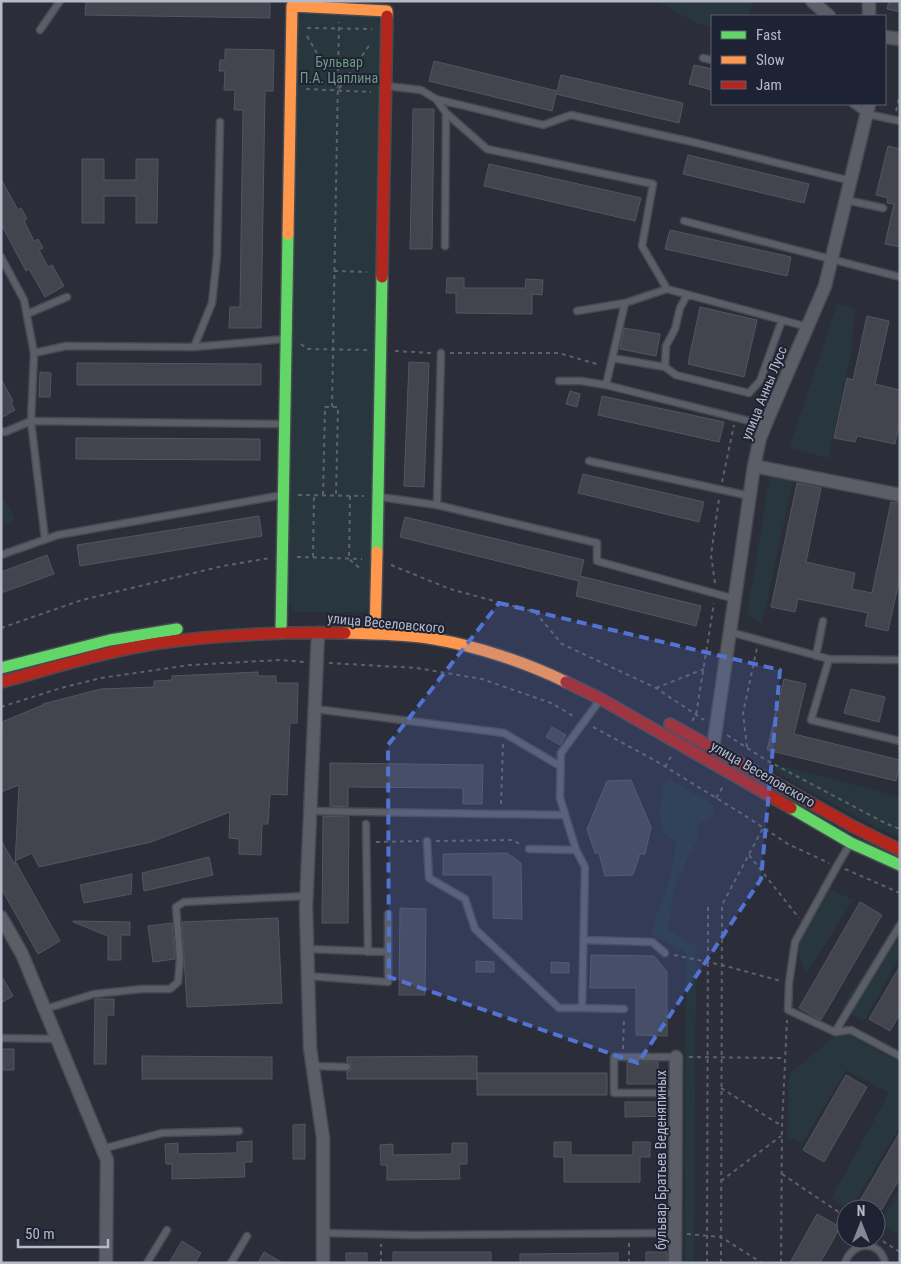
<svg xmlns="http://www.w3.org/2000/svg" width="901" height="1264" font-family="'Roboto Condensed',sans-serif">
	<rect width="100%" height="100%" fill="#2b2e38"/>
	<path fill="#28373e" d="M656 1H753L748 16H712V28L697 23Z
		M305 12 376 16 382 26 369 604 366 612H295L289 602 297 19Z
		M837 303 855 308 851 354 828 458 789 448Z
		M772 464 795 471 762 624 747 614Z
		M1 494 15 519 1 527Z
		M779 765 900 797V837L878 828 775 772Z
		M669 778 687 790 712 803 714 815 698 825 697 841 689 856 675 886 668 929 696 946 694 1263H685L686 952 650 934 672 871 676 841 662 833 660 811 663 786Z
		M830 889 853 900 806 974 796 948Z
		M900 916V956L864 1021 841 1008Z
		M842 1031 900 1062V1126L851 1209H849L831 1199 889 1093 846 1070 802 1144 787 1136 789 1074Z
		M900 1189V1235L879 1223Z"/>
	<path fill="#43454e" stroke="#53565f" d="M86 1H270V18L85 15Z
		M889 1H900V12L887 9Z
		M225 49 274 50 273 91H265L261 328H229L230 307H240L243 110H234L235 90H224L225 71H219L220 60H225Z
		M434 61 557 91 561 75 683 103 679 123 556 94 552 111 429 81Z
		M694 65 712 69V90L689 84Z
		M413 109H434L432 249H410Z
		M888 146 900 149V247L885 244 894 204 887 203 888 198 876 195Z
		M688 155 809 184 804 203 683 174Z
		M82 159H104V180H136V159H158L157 223H136V196H104V223H82Z
		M489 164 641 198 635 221 484 186Z
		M1 179 18 210 21 208 27 219 24 221 34 241 38 239 43 248 39 250 48 267 52 265 64 286 45 297 29 269 26 271 1 224Z
		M670 230 791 257 787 276 665 249Z
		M447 278H464V288H525L526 279 543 280 542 295 532 294V314L456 313V293H446Z
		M700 307 757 320 744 377 688 364Z
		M867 316 889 321 875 384 900 390V421L895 444 857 436 855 442 834 438 847 378 853 380Z
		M624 328 660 334 656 356 620 349Z
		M409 362 429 363 424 487 404 486Z
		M77 363 261 364V385H77Z
		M40 372 51 373 50 397H39Z
		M1 379 13 401 11 403 15 410 1 418Z
		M570 391 580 394 577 407 566 404Z
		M602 396 724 422 719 442 598 415Z
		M76 438 260 439V460L76 459Z
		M583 474 704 502 699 522 578 493Z
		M797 483 821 488 806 562 855 573 852 589 872 593 891 502 900 503V577L888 631 865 626 868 613 798 599 795 612 771 607Z
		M259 516 262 536 80 566 77 545Z
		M405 517 584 560 580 576 701 606 696 626 576 596 579 581 400 537Z
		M47 555 54 574 1 593V572Z
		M258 672V676H276V683H298L297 723H290L287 795 270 794 268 824H262L261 855 239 854V839L229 838 230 812 151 842 39 867 32 853 15 861 60 941 38 954 1 888V840L15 865 19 785 1 792 2 722 43 705V704L101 689 154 687V681L172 680V676Z
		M784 679 806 684 794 734 900 760 896 781 767 750Z
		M851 689 885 697 879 722 844 713Z
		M552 727 566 735 560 745 546 737Z
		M330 763 483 765 482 804H463V788L348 787V807L330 806Z
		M631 780 651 827 645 854H640L633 875 605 876 599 853H595L587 829 607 781Z
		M323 816 349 817 348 923H322Z
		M507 853 521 863 522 919 493 918V875H443V854Z
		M209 857 213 875 144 891 142 873Z
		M132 874 131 894 84 903 80 885Z
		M860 902 882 915 821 1020 799 1008Z
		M400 908 426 909 425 995H399Z
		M278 918 282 1003 187 1007 182 922Z
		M73 921 130 922V935H121V960H108V936L73 922Z
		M172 923 175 959 153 962 148 926Z
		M591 955 654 956 667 972V1036L636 1035V988H590Z
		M476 961 494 962V972H476Z
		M551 962 569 963V973H551Z
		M900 966V1014L890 1031 869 1019Z
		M1 975 13 996 1 1003Z
		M95 999H114V1015H107L106 1064H94Z
		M1 1049H14V1070H1Z
		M142 1056 272 1057V1079H142Z
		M477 1056V1079H347V1072L351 1070 352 1067 350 1063 347 1062V1057Z
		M627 1062H658V1084H627Z
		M477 1073H607V1095H477Z
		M846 1075 867 1087 824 1162 803 1150Z
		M625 1102H667V1116L625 1117Z
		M305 1124V1159H293V1125Z
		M900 1132V1178L882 1209H867L858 1204Z
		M252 1141V1162H244L245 1177 172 1179V1164H166L165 1144 178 1143V1154L237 1153V1142Z
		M554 1142H571V1155H633V1142H650V1157H640V1182H564V1157H554Z
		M452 1143H467V1164H459L460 1179 387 1180V1165H381L380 1145 393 1144V1155L452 1154Z
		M817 1214 840 1227 833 1240 820 1263H790Z
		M182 1241 201 1253 195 1263H169Z
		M264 1252 283 1263H258Z
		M393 1252H491V1263H393Z
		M646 1252H667V1263H646Z
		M346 1253H367V1263H346Z
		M618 1253V1263H520V1254Z"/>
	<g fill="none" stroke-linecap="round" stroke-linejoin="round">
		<g stroke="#474a51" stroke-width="9">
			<path id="lane" d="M40 30 60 1
				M703 58 712 60
				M387 86 421 90 436 99 446 113 445 246
				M436 99 543 125 571 115 697 143 851 181
				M853 104 867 114 900 121
				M446 113 487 149 653 184 642 246 667 289 625 303 606 385
				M846 200 883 208
				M684 221 900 277
				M1 257 24 300 34 353 31 421 5 432 1 431
				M667 289 808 327
				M687 295 680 308 675 329 666 346 665 367 676 375 749 393 760 381 782 320
				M577 311 625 303
				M27 314 67 297
				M194 347 286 339
				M34 353 66 346 194 347 212 303 217 256 220 122
				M612 358 665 367
				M559 381H581L606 385 765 425
				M589 461 750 496
				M380 497 437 505 597 543V561L735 599
				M437 505 441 353
				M45 539 31 421 284 424
				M1 555 58 535 283 495
				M730 632 829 659 811 720 900 741
				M816 656 823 621
				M829 659 900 660
				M600 700 561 753 560 798 576 850 585 867 582 1008 624 1009
				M315 709 504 733 560 766
				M310 811 565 815
				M366 824 368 952
				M427 841 429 878 465 899 475 929 559 1008H582
				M850 844 837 866 795 942 789 983 788 1010 835 1032 851 1030 900 1056
				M529 849 576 850
				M584 940 652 942 665 953
				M307 949 388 952
				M307 976 388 982V914
				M45 1009 94 994 142 989H170L178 982 180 959 176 907 184 902 307 896
				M835 1032 900 925
				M1 1038 57 1039
				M313 1066 347 1067
				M676 1093H614V1057H676
				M102 1149 162 1133 239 1131
				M323 1233 415 1235 675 1233
				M147 1263 167 1230
				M231 1263 247 1236
				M845 1263C852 1241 880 1239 885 1263"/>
		</g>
		<g stroke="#474a51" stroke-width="15">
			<path id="street" d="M812 1 829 16
				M869 1V16
				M885 37 900 39
				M754 466 900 495
				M318 633 306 907 310 1048 323 1138V1263
				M713 748 754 466 760 438 769 416 825 286 869 104
				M1 917 22 954 107 1160 106 1263
				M675 1263 676 1057"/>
		</g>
		<g stroke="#474a51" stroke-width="14">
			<path id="fast" d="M377 552 382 277
				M281 633 288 234
				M1 668 110 640 177 629
				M791 808 851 843 900 865"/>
		</g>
		<g stroke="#474a51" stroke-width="14">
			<path id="slow" d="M288 234 292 6 387 11V16
				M345 633C374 634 406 634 434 639 477 646 527 663 566 682
				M375 634 377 552"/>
		</g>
		<g stroke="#474a51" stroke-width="14">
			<path id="jam" d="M382 277 387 16
				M1 682C53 668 106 651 159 643 221 634 283 632 345 633
				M566 682 601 699 791 808
				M670 724 852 826 900 850"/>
		</g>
		<path stroke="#5e616a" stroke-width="2" stroke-dasharray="4 4" stroke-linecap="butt" d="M307 28 372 29
			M307 36 338 90 371 43
			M306 89 371 92
			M896 111 900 94
			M334 271 367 272
			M301 344 307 349 367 350
			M395 351 432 353
			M450 353H559L600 365
			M332 407 339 22
			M722 482 734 425
			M298 495 364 496
			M323 495 325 407H338L336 496
			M350 496 349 559 362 570
			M297 557 362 559
			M313 557 314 495
			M391 565 450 589 535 612 562 644 656 688 704 720
			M715 583 711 555 719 499
			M1 628 82 600 223 566 270 558
			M329 663 417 668 482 679 551 703 575 717
			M656 688 704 669
			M1 707 61 688 101 678 190 665 280 660 304 662
			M692 721 696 715 714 603
			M593 727 656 761 744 815 788 844 829 863
			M727 735 766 760 887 824 900 829
			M747 747 743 713 757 648
			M665 767 672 755
			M716 798 724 785
			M501 804 503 744
			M436 841 512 840 522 845
			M376 842 419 841
			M749 855 799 918
			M845 869 900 893
			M674 955 722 965 781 981
			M623 1049 624 1019
			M689 1057 785 1058
			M721 1088 782 1126
			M782 1174 846 1217
			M721 1181 781 1136
			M687 1234 721 1237 762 1263
			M876 1237 900 1252
			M381 1263V1244
			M629 1263V1243
			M707 1263 708 905
			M721 1263 722 905 763 828
			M781 1263 782 1126 787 1020"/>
		<use href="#lane" stroke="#5b5e66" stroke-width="6"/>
		<use href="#street" stroke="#5b5e66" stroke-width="12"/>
		<use href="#fast" stroke="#63d668" stroke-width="11"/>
		<use href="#slow" stroke="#ff974d" stroke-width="11"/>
		<use href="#jam" stroke="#b3261e" stroke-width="11"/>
	</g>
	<path fill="#5373d3" fill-opacity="0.2" stroke="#5373d3" stroke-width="4" stroke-dasharray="10 6" stroke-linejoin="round" d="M499 603 780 670 761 879 638 1063 389 977 388 745Z"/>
	<g text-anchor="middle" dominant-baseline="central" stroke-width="4" stroke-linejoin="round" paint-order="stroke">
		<g font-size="14" fill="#6d9980" stroke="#1e2333">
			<text x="339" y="62">Бульвар<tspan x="339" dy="16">П.А. Цаплина</tspan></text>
		</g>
		<g font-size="14" fill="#b6b9c9" stroke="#1e2333">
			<text transform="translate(764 393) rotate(-68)">улица Анны Лусс</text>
			<text transform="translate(386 623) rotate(5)">улица Веселовского</text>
			<text transform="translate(763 774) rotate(30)">улица Веселовского</text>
			<text transform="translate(661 1160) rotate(-90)">бульвар Братьев Веденяпиных</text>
		</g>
	</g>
	<rect width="901" height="1264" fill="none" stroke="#b6b9c9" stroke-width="5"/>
	<rect x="711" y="15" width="175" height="90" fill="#1e2333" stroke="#5b5f6f"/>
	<rect x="721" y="31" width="25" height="8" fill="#63d668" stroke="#5b5f6f"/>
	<text x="756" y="40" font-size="15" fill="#b6b9c9">Fast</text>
	<rect x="721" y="56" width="25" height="8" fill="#ff974d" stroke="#5b5f6f"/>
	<text x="756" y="65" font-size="15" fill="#b6b9c9">Slow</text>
	<rect x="721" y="81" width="25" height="8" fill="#b3261e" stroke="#5b5f6f"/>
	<text x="756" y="90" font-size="15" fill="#b6b9c9">Jam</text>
	<g transform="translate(861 1224)"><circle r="24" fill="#1e2333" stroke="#5b5f6f"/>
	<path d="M0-4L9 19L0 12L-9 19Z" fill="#858896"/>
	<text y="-8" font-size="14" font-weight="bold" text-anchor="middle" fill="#b6b9c9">N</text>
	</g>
	<path d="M18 1239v8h90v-8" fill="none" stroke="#b6b9c9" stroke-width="2.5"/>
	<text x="25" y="1239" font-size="15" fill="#b6b9c9" stroke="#1e2333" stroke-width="4" paint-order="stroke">50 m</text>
</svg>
